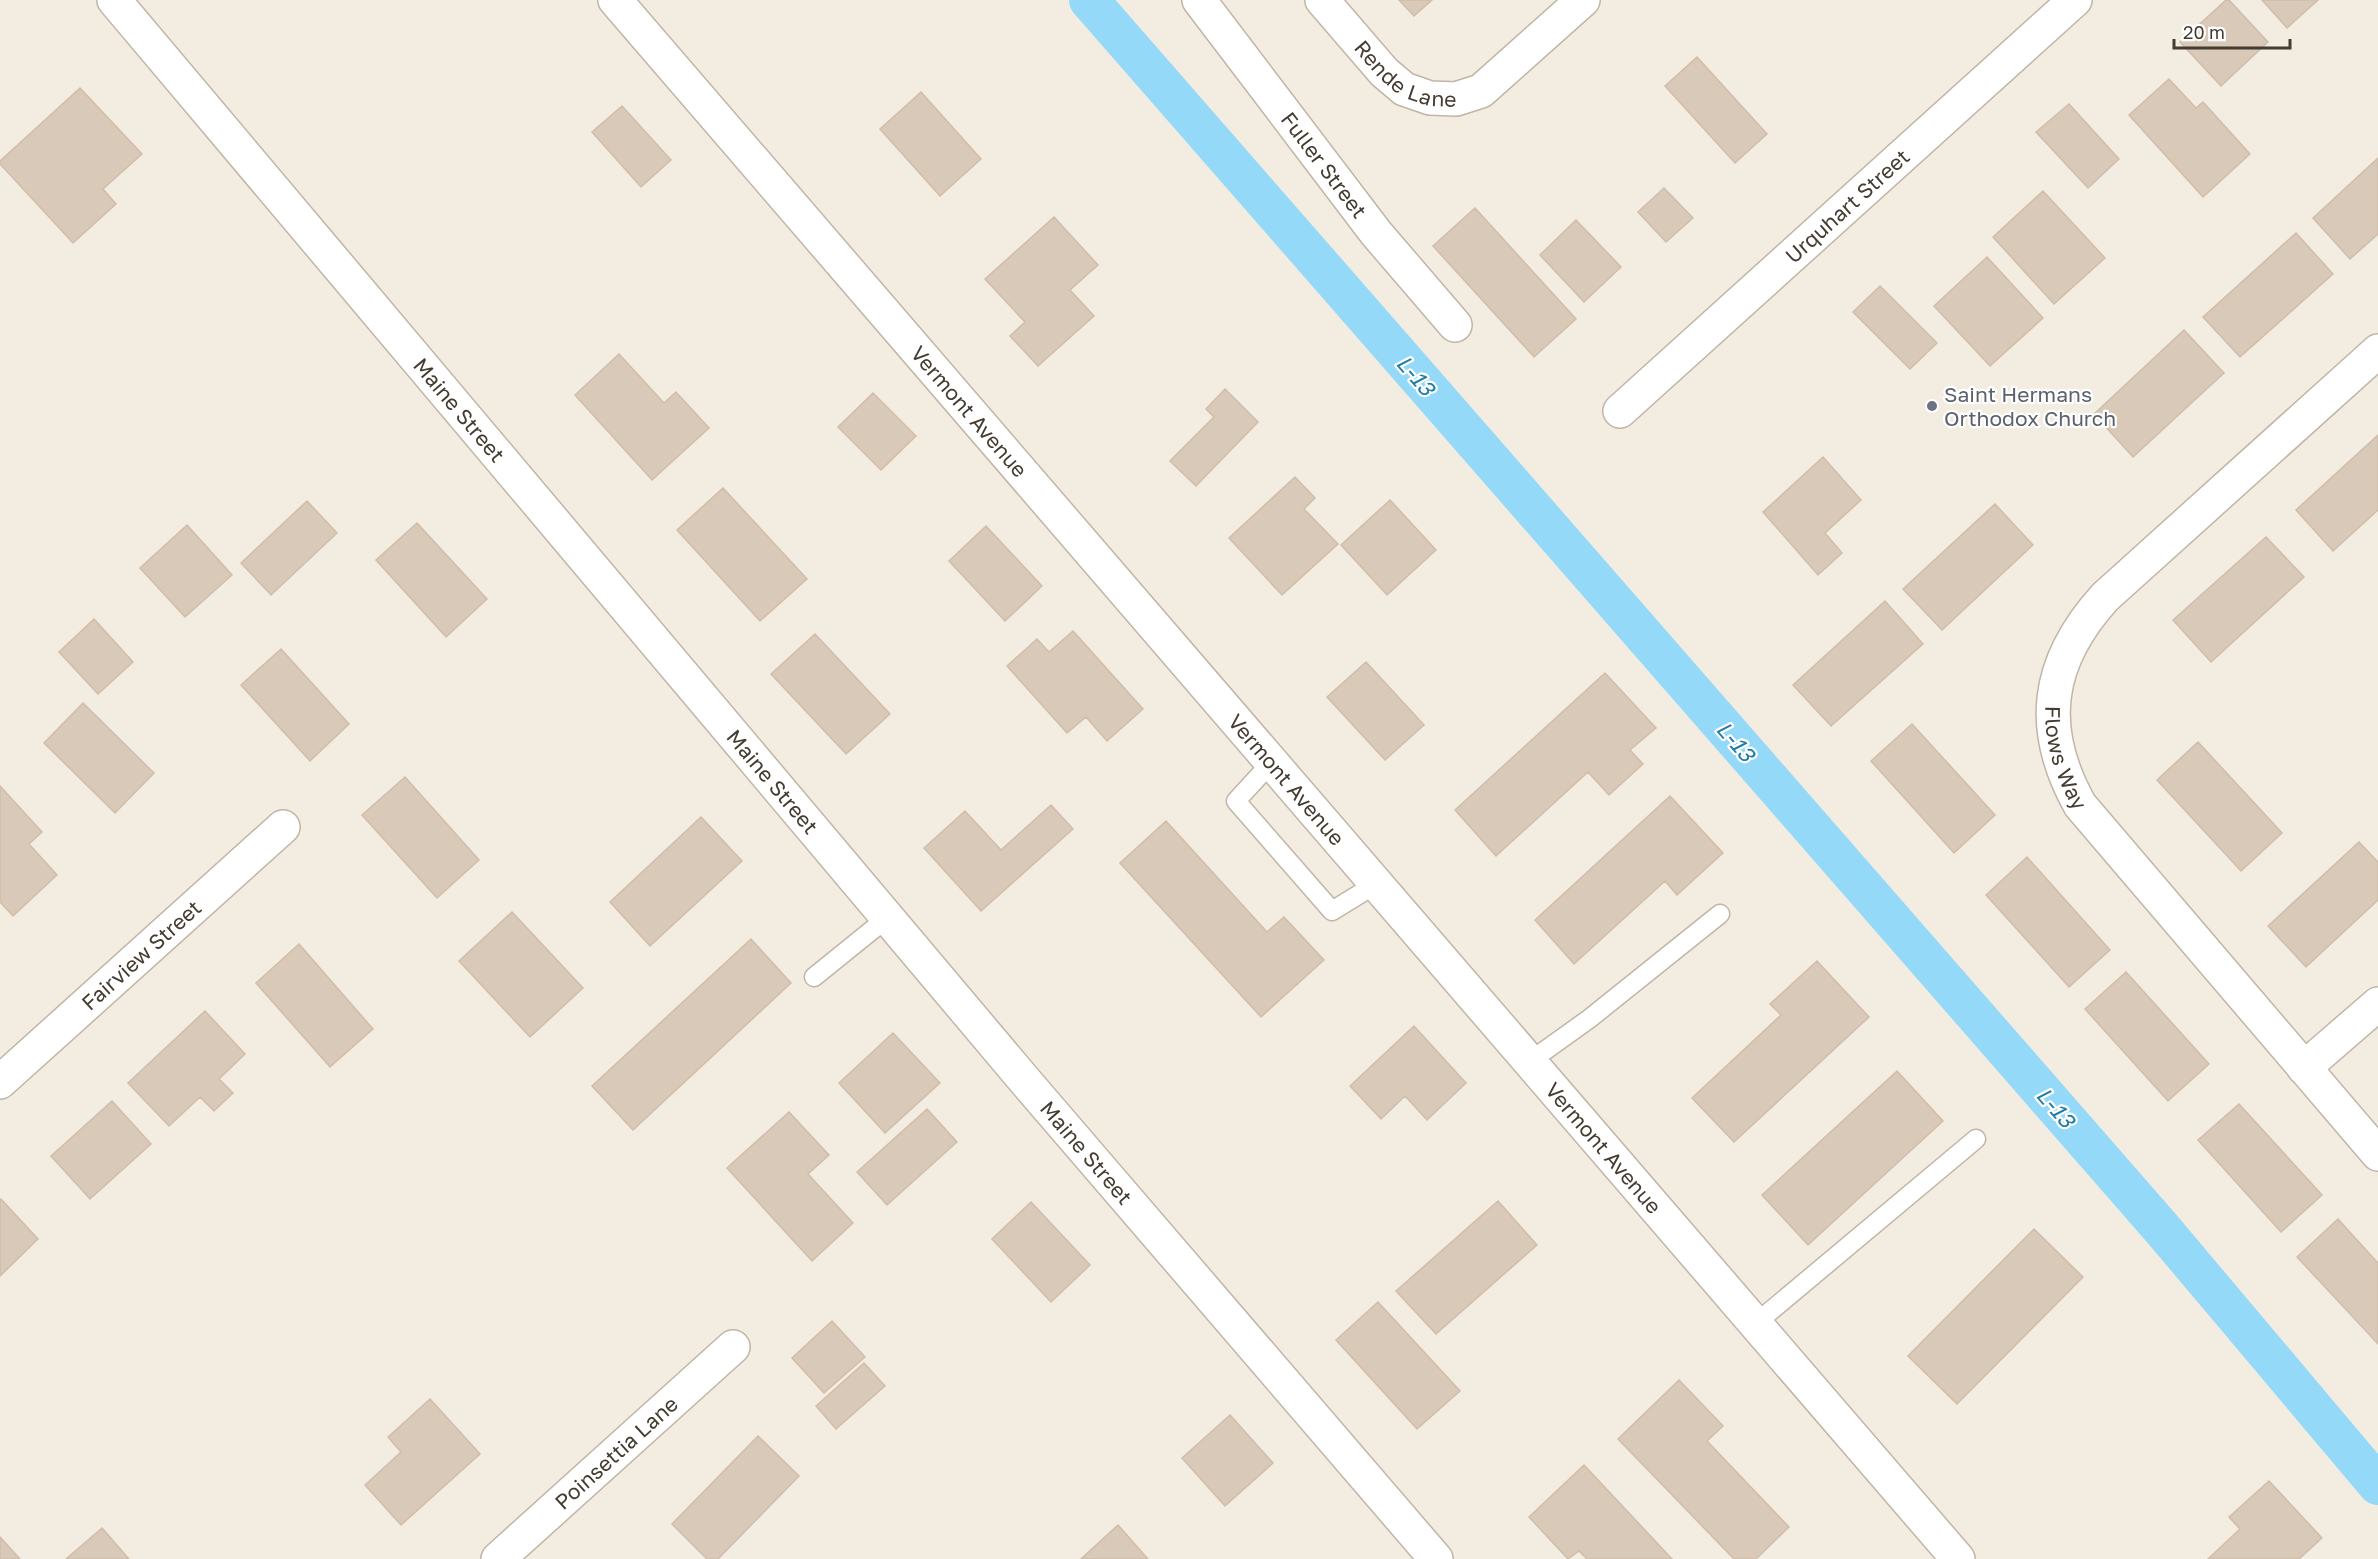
<svg xmlns="http://www.w3.org/2000/svg" width="2378" height="1559" font-family="'Golos Text',sans-serif">
	<rect width="100%" height="100%" fill="#f3ece1"/>
	<g fill="none" stroke-linecap="round" stroke-linejoin="round">
		<path stroke="#95d9f8" stroke-width="40" d="M1089 0 2163 1230 2378 1485"/>
	</g>
	<path fill="#d8c9b8" stroke="#d1bda8" stroke-width="1.5" d="M1399 0H1432L1414 16Z
		M2226 0H2229L2268 42 2221 86 2180 42Z
		M2262 0H2318L2287 28Z
		M1697 57 1767 134 1735 163 1665 86Z
		M2169 79 2196 108 2203 102 2250 154 2203 197 2129 115Z
		M80 88 142 154 103 189 116 204 73 243 0 164V161Z
		M921 92 981 159 940 196 880 129Z
		M2069 104 2119 159 2088 188 2036 132Z
		M622 106 671 160 641 187 592 132Z
		M2378 158V234L2350 259 2313 218Z
		M1664 188 1693 218 1666 242 1638 212Z
		M2043 191 2105 258 2054 304 1993 237Z
		M1475 208 1576 319 1534 357 1433 246Z
		M1054 217 1098 265 1070 290 1094 316 1038 366 1010 336 1025 322 985 279Z
		M1576 220 1621 267 1584 302 1540 255Z
		M2296 233 2333 274 2240 357 2203 317Z
		M1987 257 2043 318 1990 366 1934 306Z
		M1880 286 1937 343 1910 369 1853 312Z
		M2184 330 2224 373 2133 457 2094 414Z
		M619 354 664 403 676 392 709 428 652 480 575 395Z
		M1225 389 1258 422 1196 486 1170 461 1214 417 1206 409Z
		M873 393 916 436 881 470 838 427Z
		M2378 435V510L2333 551 2296 510Z
		M1823 457 1861 500 1825 533 1842 553 1818 575 1763 512Z
		M1295 477 1315 498 1304 509 1338 544 1282 595 1229 538Z
		M723 488 807 579 760 621 677 530Z
		M1390 500 1436 550 1387 595 1341 545Z
		M307 501 337 533 271 595 241 563Z
		M1995 504 2033 545 1942 630 1903 589Z
		M417 523 487 599 446 637 376 560Z
		M187 525 232 575 185 617 140 568Z
		M986 526 1042 586 1005 621 949 561Z
		M2266 537 2304 577 2211 662 2173 620Z
		M1885 601 1923 644 1831 726 1793 685Z
		M94 619 133 662 98 694 59 652Z
		M1073 631 1143 709 1107 741 1086 717 1067 733 1007 666 1037 639 1049 652Z
		M815 634 890 714 846 754 771 674Z
		M281 649 349 724 310 761 241 685Z
		M1366 662 1424 725 1385 760 1327 697Z
		M1605 673 1656 728 1630 750 1643 764 1609 795 1588 772 1496 856 1455 810Z
		M83 703 154 773 115 813 44 743Z
		M1912 724 1995 815 1954 853 1871 761Z
		M2198 742 2282 833 2241 871 2157 780Z
		M405 777 479 860 437 898 362 815Z
		M0 786 42 832 29 844 57 875 13 916 0 902Z
		M1670 796 1723 853 1677 895 1665 881 1574 964 1535 920Z
		M1051 805 1073 829 981 911 924 848 965 811 1001 850Z
		M701 817 742 861 650 946 610 902Z
		M1166 821 1267 932 1284 917 1324 960 1261 1017 1120 863Z
		M2359 842 2378 862V900L2306 967 2268 926Z
		M2027 857 2110 950 2069 987 1986 895Z
		M512 912 583 988 530 1037 459 961Z
		M751 939 791 983 633 1130 592 1086Z
		M299 944 373 1029 330 1067 256 983Z
		M1817 961 1869 1017 1734 1142 1692 1098 1781 1015 1770 1004Z
		M2126 972 2209 1064 2168 1101 2085 1009Z
		M205 1011 245 1054 219 1079 233 1093 214 1111 200 1097 169 1126 128 1083Z
		M1414 1026 1466 1083 1427 1120 1405 1096 1381 1119 1350 1086Z
		M893 1033 940 1083 885 1133 839 1083Z
		M1897 1071 1943 1121 1808 1245 1762 1195Z
		M112 1101 151 1144 90 1199 51 1156Z
		M2239 1104 2322 1195 2281 1232 2198 1140Z
		M927 1109 957 1142 887 1205 857 1172Z
		M789 1112 829 1155 808 1174 853 1223 812 1261 727 1168Z
		M1 1199 38 1239 0 1276V1200Z
		M1498 1201 1537 1245 1436 1334 1396 1291Z
		M1031 1202 1090 1265 1051 1302 992 1239Z
		M2338 1219 2378 1263V1344L2297 1257Z
		M2034 1229 2083 1277 1957 1404 1908 1356Z
		M1378 1302 1460 1391 1417 1429 1336 1340Z
		M832 1321 865 1357 824 1393 792 1358Z
		M864 1363 885 1386 836 1429 816 1406Z
		M1679 1380 1723 1426 1707 1441 1789 1527 1756 1559H1734L1618 1439Z
		M430 1399 480 1454 401 1525 365 1485 401 1452 388 1437Z
		M1230 1415 1273 1463 1225 1506 1182 1458Z
		M758 1436 799 1476 718 1559H707L672 1524Z
		M1584 1465 1672 1559H1587L1579 1551 1568 1559 1529 1517Z
		M2269 1481 2322 1538 2299 1559H2208L2240 1529 2229 1517Z
		M1118 1525 1148 1559H1081Z
		M102 1528 129 1559H66Z
		M0 1537 20 1559H0Z"/>
	<g fill="none" stroke-linecap="round" stroke-linejoin="round">
		<g stroke="#c1b5a6" stroke-width="21">
			<path id="lane" d="M1271 763 1236 801 1332 911 1376 884
				M814 977 887 918
				M1529 1062 1589 1019 1720 914
				M1755 1324 1976 1139"/>
		</g>
		<g stroke="#c1b5a6" stroke-width="36">
			<g id="street">
				<path id="s1" d="M114 0 1026 1082 1436 1559"/>
				<path id="s2" d="M615 0 1958 1559"/>
				<path id="s3" d="M1199 0 1376 233 1455 325"/>
				<path id="s4" d="M1322 0 1384 72 1404 89 1430 98 1456 99 1481 91 1583 0"/>
				<path id="s5" d="M2378 351 2105 597C2046 662 2037 728 2080 805L2378 1154"/>
				<path id="s6" d="M1620 411 2075 0"/>
				<path d="M2304 1068 2378 1004"/>
				<path id="s7" d="M0 1082 283 827"/>
				<path id="s8" d="M498 1559 733 1347"/>
			</g>
		</g>
		<use href="#lane" stroke="#fff" stroke-width="18"/>
		<use href="#street" stroke="#fff" stroke-width="33"/>
	</g>
	<circle fill="#6b7280" stroke="#fff" stroke-width="2" cx="1932" cy="406" r="6"/>
	<g text-anchor="middle" dominant-baseline="central" stroke-width="4.5" stroke-linejoin="round" paint-order="stroke">
		<g font-size="21" fill="#443b31" stroke="#fff">
			<text stroke="none"><textPath href="#s4" startOffset="116">Rende Lane</textPath></text>
			<text stroke="none"><textPath href="#s3" startOffset="207">Fuller Street</textPath></text>
			<text stroke="none"><textPath href="#s6" startOffset="306">Urquhart Street</textPath></text>
			<text stroke="none"><textPath href="#s1" startOffset="536">Maine Street</textPath></text>
			<text stroke="none"><textPath href="#s2" startOffset="543">Vermont Avenue</textPath></text>
			<text stroke="none"><textPath href="#s5" startOffset="544">Flows Way</textPath></text>
			<text stroke="none"><textPath href="#s2" startOffset="1029">Vermont Avenue</textPath></text>
			<text stroke="none"><textPath href="#s1" startOffset="1022">Maine Street</textPath></text>
			<text stroke="none"><textPath href="#s7" startOffset="190">Fairview Street</textPath></text>
			<text stroke="none"><textPath href="#s2" startOffset="1515">Vermont Avenue</textPath></text>
			<text stroke="none"><textPath href="#s1" startOffset="1508">Maine Street</textPath></text>
			<text stroke="none"><textPath href="#s8" startOffset="159">Poinsettia Lane</textPath></text>
		</g>
		<g font-size="21" fill="#5b616d" stroke="#fff" text-anchor="start">
			<text x="1944" y="394">Saint Hermans<tspan x="1944" dy="24">Orthodox Church</tspan></text>
		</g>
		<g font-size="22" font-style="italic" fill="#1e7da9" stroke="#fff">
			<text transform="translate(1416 375) rotate(49)">L-13</text>
			<text transform="translate(1736 741) rotate(49)">L-13</text>
			<text transform="translate(2056 1107) rotate(49)">L-13</text>
		</g>
	</g>
	<path d="M2174 39v9h116v-9" fill="none" stroke="#443b31" stroke-width="3"/>
	<text x="2183" y="39" font-size="18" fill="#443b31" stroke="#ffffff" stroke-width="4.5" paint-order="stroke">20 m</text>
</svg>
